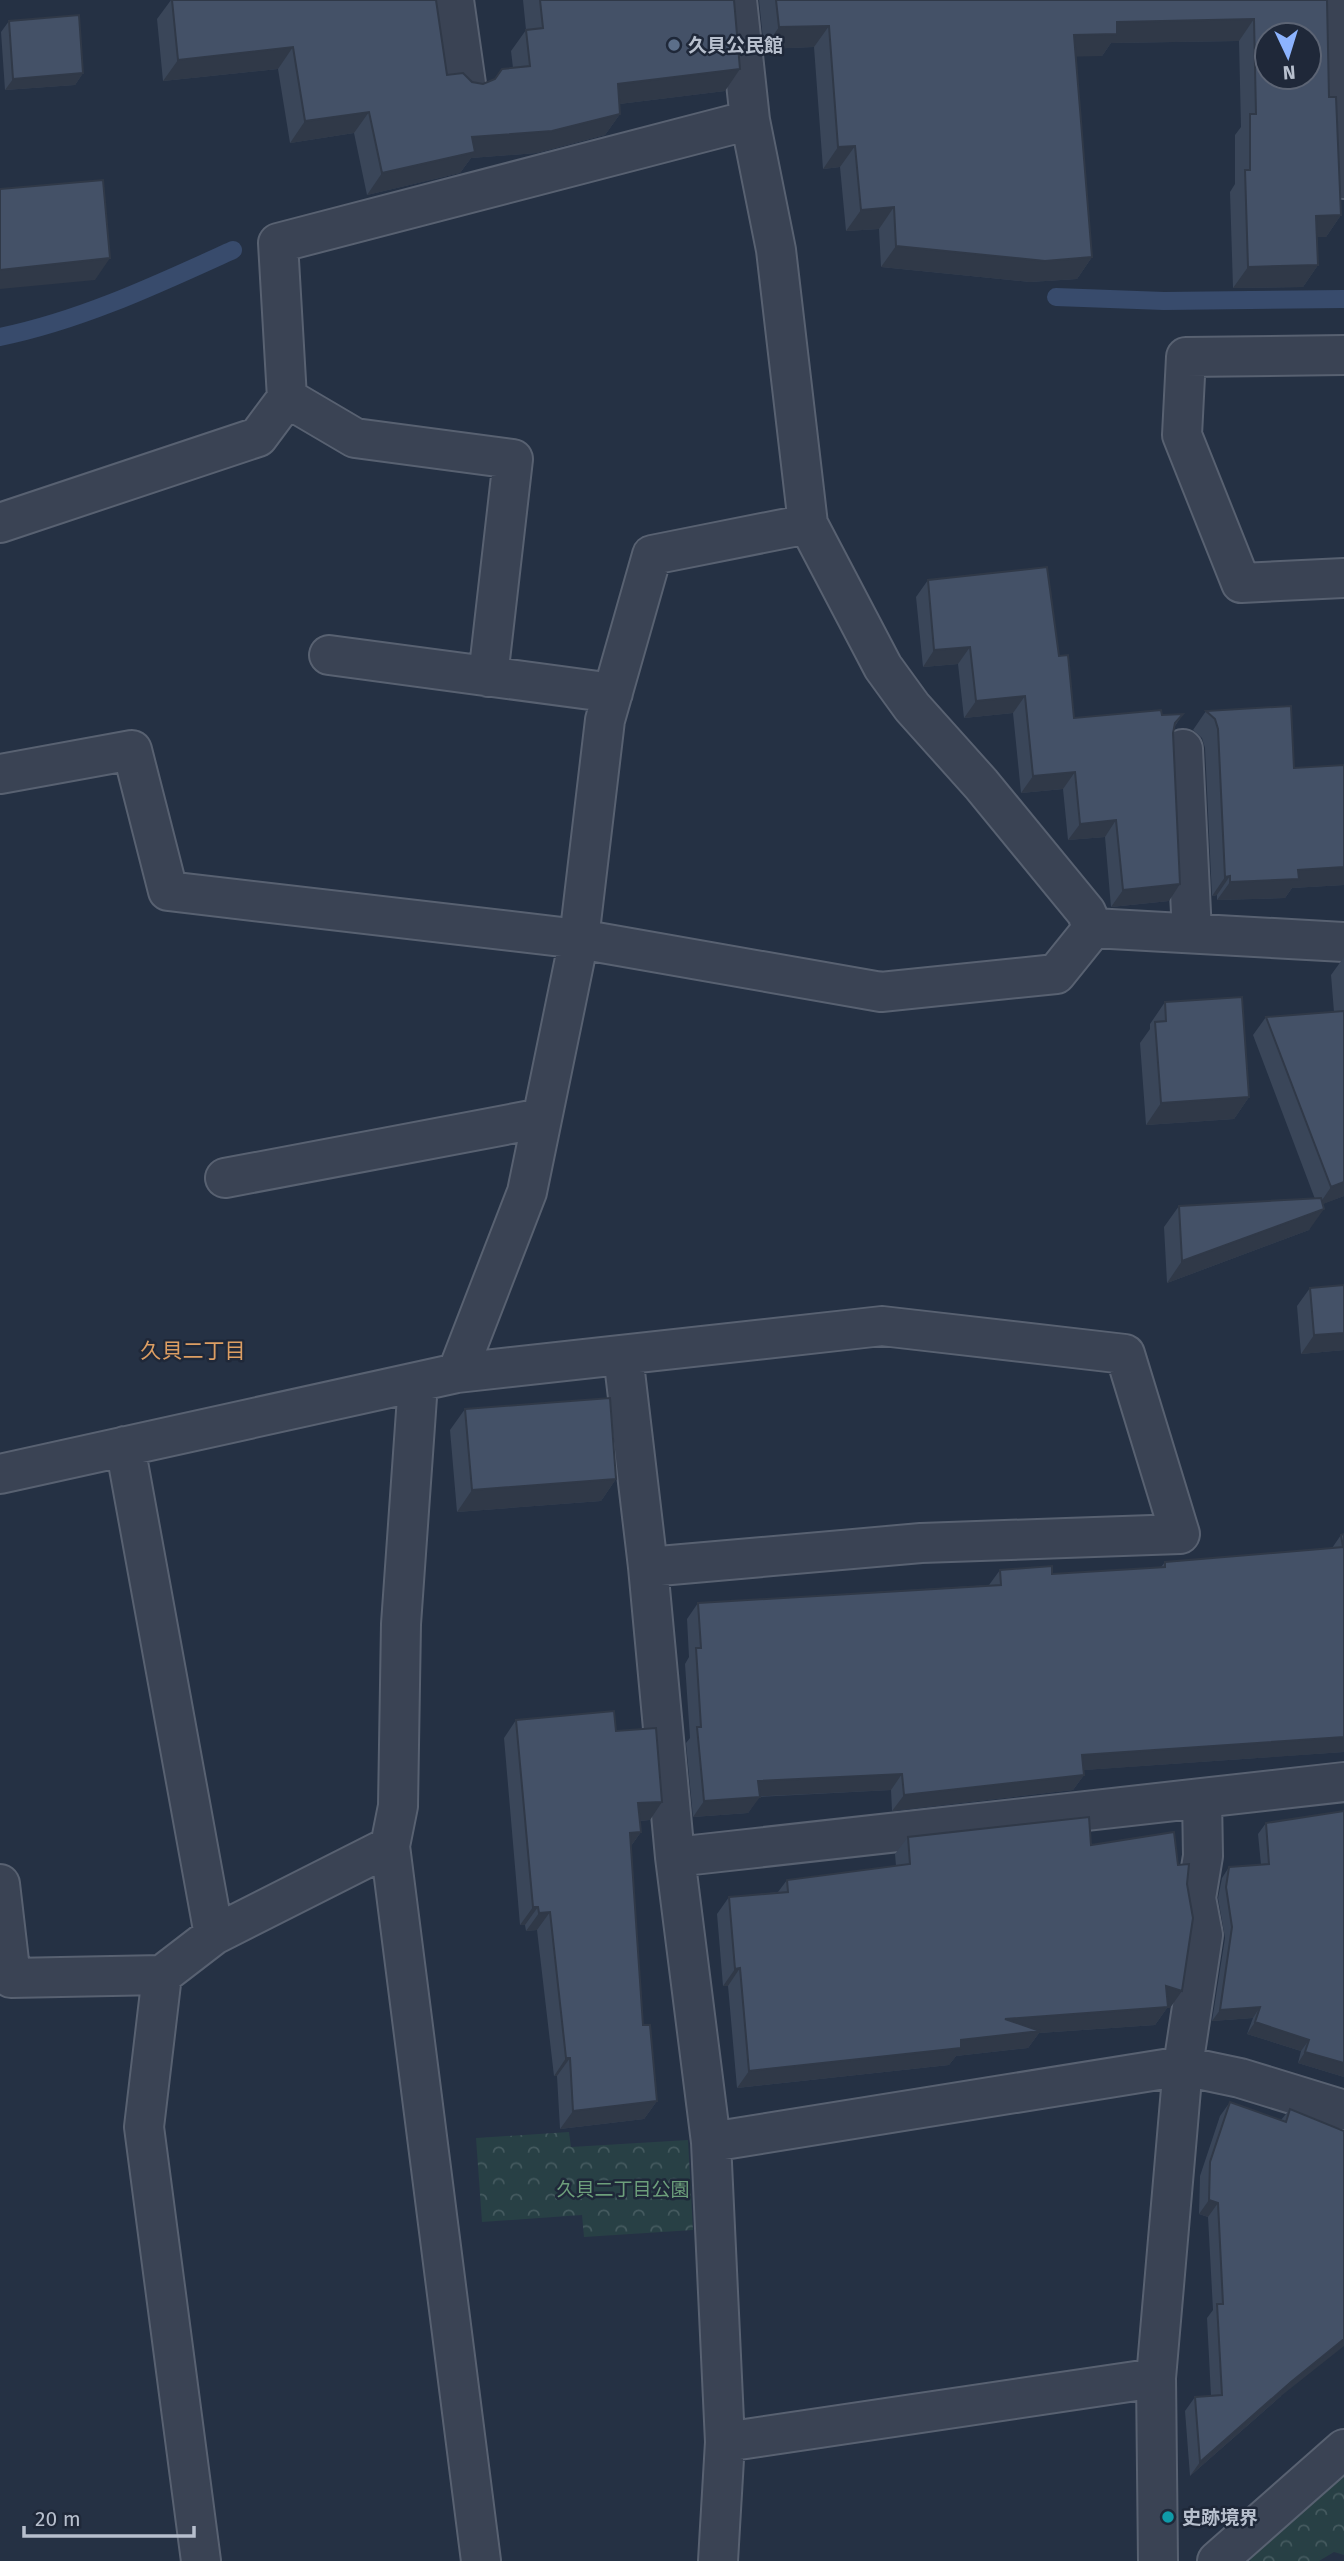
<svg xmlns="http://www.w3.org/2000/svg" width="1344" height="2561" font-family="'Fira Sans','Noto Sans JP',sans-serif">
	<defs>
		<pattern id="park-crowns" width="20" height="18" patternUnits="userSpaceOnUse" patternTransform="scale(1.75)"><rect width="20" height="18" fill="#284045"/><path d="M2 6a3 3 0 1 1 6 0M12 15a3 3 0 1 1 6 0" fill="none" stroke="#455a5f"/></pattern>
	</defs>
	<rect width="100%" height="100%" fill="#253144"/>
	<path fill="url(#park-crowns)" d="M569 2132 571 2147 688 2140 693 2230 584 2237 582 2215 482 2222 476 2138Z
		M1344 2472V2555L1334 2552 1319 2561H1251L1243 2553Z"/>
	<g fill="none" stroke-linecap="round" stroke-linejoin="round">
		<path stroke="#384b6c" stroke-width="18" d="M1056 297 1164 301 1344 299
			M0 337C82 320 156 285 233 250"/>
		<g stroke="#586171" stroke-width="42">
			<path id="minor" d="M454 0 466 84
				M737 0 750 120 776 250 808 524 883 667 912 707 981 784 1086 912 1093 928
				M1342 0 1344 179
				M1344 355 1186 357 1182 435 1241 583 1344 578
				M287 398 355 438 513 459 488 677
				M0 523 258 437 287 398 278 243 750 120
				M329 655 613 693
				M1183 749 1192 933
				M0 774 132 750 168 891 579 939 605 720 652 555 808 524
				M1093 928 1344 942
				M225 1178 542 1118
				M623 1355 648 1567 675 1857 711 2142 725 2442 718 2561
				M457 1373 882 1326 1125 1354 1180 1534 921 1543 648 1567
				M418 1383 401 1624 398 1806 390 1846 481 2561
				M125 1446 214 1935
				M0 1474 457 1373 527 1192 579 939 881 992 1056 974 1093 928
				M675 1857 1344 1782
				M0 1884 11 1978 162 1975 144 2127 201 2561
				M162 1975 214 1935 390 1846
				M711 2142 1183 2066 1240 2078 1344 2110
				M725 2442 1156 2378
				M1158 2561 1156 2378 1183 2066 1203 1935 1196 1898 1203 1856 1202 1798
				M1217 2561 1344 2449"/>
		</g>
		<use href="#minor" stroke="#3a4354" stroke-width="38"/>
	</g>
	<path fill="#3a4659" d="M171 0H436L447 75 472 82 483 84 494 80 513 68 511 51 526 30 523 0H734L725 91 619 104 620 114 605 135 537 153 471 158 460 173 367 195 354 133 290 143 278 69 163 81 157 19Z
		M759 0H1327L1329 97 1341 215 1326 237H1317L1318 265 1303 287 1233 288 1230 192 1235 184V135L1241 127 1239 41 1111 43 1102 56H1076L1092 257 1077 279 1030 282 881 267 879 229 846 231 840 167 823 169 814 47 764 49Z
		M9 21 83 73 75 85 5 90 1 32Z
		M928 580 1059 656 1074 718 1183 714 1175 726 1173 733 1169 901 1111 907 1105 837 1068 840 1063 789 1021 793 1013 713 964 718 958 664 923 667 916 597Z
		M1206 711 1294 768 1344 765V885L1292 888 1285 898 1217 900V895L1212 896 1205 748 1202 738 1193 730Z
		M1344 957V1196L1322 1204 1309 1230 1167 1283 1164 1227 1179 1206 1315 1199 1253 1035 1266 1017 1334 1012 1331 975Z
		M1165 1002 1249 1097 1234 1119 1146 1125 1140 1043 1150 1029V1024Z
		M1310 1288 1344 1350 1301 1354 1297 1306Z
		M465 1409 616 1479 601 1501 457 1512 450 1430Z
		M1344 1534V1752L1083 1770 1084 1775 1073 1790 892 1811 891 1790 759 1797 748 1813 693 1817 686 1743 690 1738 685 1664 689 1657 687 1619 698 1603 989 1585 1000 1570 1052 1574 1161 1567 1165 1562 1332 1548 1341 1535Z
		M516 1720 616 1731 650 1820 640 1821 641 1832 631 1846 643 2025 657 2101 644 2119 560 2129 557 2076H554L537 1930 526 1931 525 1925H520L504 1738Z
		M1266 1823 1344 2077 1298 2063 1301 2051 1247 2034 1253 2018 1212 2021 1225 1938 1218 1898 1222 1878 1229 1867 1261 1865 1258 1834Z
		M908 1837 1091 1845 1170 2008H1167L1155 2025 1039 2033 1028 2048 956 2056 949 2065 737 2088 728 1986H723L717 1914 729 1897 778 1892 787 1880 896 1866 895 1854Z
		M1230 2102 1281 2120 1290 2109 1281 2396 1190 2476 1185 2411 1195 2397 1211 2396 1207 2318 1213 2310 1208 2217 1199 2214 1200 2176 1220 2116Z"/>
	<path fill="#303948" d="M1254 19 1239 41 1111 43 1102 56 1059 57 1074 35 1117 22Z
		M829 26 814 47 764 49 779 27Z
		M293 47 278 69 163 81 178 60Z
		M740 69 725 91 603 106 618 84Z
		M83 73 75 85 5 90 13 79Z
		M369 112 354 133 290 143 305 121Z
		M620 114 605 135 537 153 471 158 460 173 367 195 382 173 472 137Z
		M855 146 840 167 823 169 838 147Z
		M894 207 879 229 846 231 861 210Z
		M1341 215 1326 237H1301L1316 216Z
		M896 246 1092 257 1077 279 1030 282 881 267Z
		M110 258 95 280 0 289V270Z
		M1318 265 1303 287 1233 288 1248 267Z
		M970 647 958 664 923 667 934 650Z
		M1025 696 1013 713 964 718 976 701Z
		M1075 772 1063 789 1021 793 1033 776Z
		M1116 820 1105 837 1068 840 1080 824Z
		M1344 867V885L1292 888 1285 898 1217 900 1230 882 1298 870Z
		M1230 876 1217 895 1212 896 1225 877Z
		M1180 884 1169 901 1111 907 1123 890Z
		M1249 1097 1234 1119 1146 1125 1161 1103Z
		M1344 1182V1196L1318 1206 1331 1187Z
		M1324 1209 1309 1230 1167 1283 1182 1261Z
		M1344 1333V1350L1301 1354 1314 1335Z
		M616 1479 601 1501 457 1512 472 1490Z
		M1344 1737V1752L1071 1771 1082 1755Z
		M902 1774 891 1790 747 1797 758 1781Z
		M1084 1775 1073 1790 892 1811 904 1795Z
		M760 1797 748 1813 693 1817 704 1801Z
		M662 1802 650 1820 625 1822 638 1803Z
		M641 1832 628 1850 630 1833Z
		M533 1907H538L525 1925H520Z
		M550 1912 537 1930 526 1931 539 1913Z
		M740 1968 728 1986H723L735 1969Z
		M1166 1986 1182 1991 1170 2008H1167L1155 2025 1039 2033 1028 2048 956 2056 949 2065 737 2088 749 2071 961 2040 1005 2019Z
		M1260 2007 1253 2018 1212 2021 1220 2010Z
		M1255 2022 1309 2040 1301 2051 1247 2034Z
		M1305 2052 1344 2063V2077L1298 2063Z
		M566 2058H570L557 2076H554Z
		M657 2101 644 2119 560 2129 573 2111Z
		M1209 2200 1218 2203 1208 2217 1199 2214Z
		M1344 2339V2346L1281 2396 1190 2476 1200 2462 1291 2382Z"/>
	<path fill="#445167" stroke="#303948" stroke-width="2" fill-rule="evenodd" d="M172 0H436L447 75 463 73 472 82 483 84 495 79 502 69 530 66 526 30 543 28 540 0H734L740 69 618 84 620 114 552 131 472 137 475 152 382 173 369 112 305 121 293 47 178 60Z
		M776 0H1327L1329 97H1336L1341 215 1316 216 1318 265 1248 267 1245 170H1250V114H1256L1254 19 1117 22V34L1074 35 1092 257 1045 261 896 246 894 207 861 210 855 146 838 147 829 26 779 27ZM1267 35H1309V77H1267Z
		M79 15 83 73 13 79 9 21Z
		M103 180 110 258 0 270V189Z
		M1047 567 1059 656 1068 655 1074 718 1161 710 1162 715 1183 714 1175 723 1173 733 1180 884 1123 890 1116 820 1080 824 1075 772 1033 776 1025 696 976 701 970 647 934 650 928 580Z
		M1291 706 1294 768 1344 765V867L1298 870 1299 879 1230 882V876L1225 877 1218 729 1215 719 1206 711Z
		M1242 997 1249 1097 1161 1103 1155 1022 1166 1021 1165 1002Z
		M1344 1011V1182L1331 1187 1266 1017Z
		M1321 1198 1324 1209 1182 1261 1179 1206Z
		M1344 1285V1333L1314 1335 1310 1288Z
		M610 1398 616 1479 472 1490 465 1409Z
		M1344 1534V1737L1082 1755 1084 1775 904 1795 902 1774 758 1781 760 1797 704 1801 697 1727H701L696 1648H701L698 1603 1001 1585 1000 1570 1052 1566V1574L1165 1567V1562L1343 1547 1341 1535Z
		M614 1711 616 1731 656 1728 662 1802 638 1803 641 1832 630 1833 643 2025H650L657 2101 573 2111 570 2058H566L550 1912 539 1913 538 1907H533L516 1720Z
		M1344 1811V2063L1305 2052 1309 2040 1255 2022 1260 2007 1220 2010 1232 1927 1226 1887 1229 1867 1269 1864 1266 1823Z
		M1089 1817 1091 1845 1174 1832 1178 1865 1189 1864 1187 1884 1193 1918 1182 1991 1166 1986 1168 2007 1005 2019 1040 2031 961 2040V2048L749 2071 740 1968 735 1969 729 1897 788 1892 787 1880 910 1864 908 1837Z
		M1230 2102 1286 2122 1290 2109 1344 2131V2339L1291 2382 1200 2462 1195 2397 1222 2395 1217 2304H1223L1218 2203 1209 2200 1210 2162Z"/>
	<circle fill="#5c6f8a" stroke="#1f2839" stroke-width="2.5" cx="674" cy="45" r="7"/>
	<circle fill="#0f9aa8" stroke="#1f2839" stroke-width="2.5" cx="1168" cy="2517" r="7"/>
	<g text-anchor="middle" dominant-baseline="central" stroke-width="5" stroke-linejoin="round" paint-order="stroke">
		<g font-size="19" font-weight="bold" fill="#b7bfcd" stroke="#1f2839" text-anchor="start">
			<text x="688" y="45">久貝公民館</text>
			<text x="1182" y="2517">史跡境界</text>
		</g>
		<g font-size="19" fill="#6d9f7b" stroke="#1f2839">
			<text x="623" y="2189">久貝二丁目公園</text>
		</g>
		<g font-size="21" fill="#dc9e63" stroke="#1f2839">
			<text x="193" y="1351">久貝二丁目</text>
		</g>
	</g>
	<g transform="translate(1288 56) rotate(176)"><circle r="33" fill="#1f2839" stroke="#5c6474" stroke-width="2"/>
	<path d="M0-5L12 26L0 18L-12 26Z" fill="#8cb3fe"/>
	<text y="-10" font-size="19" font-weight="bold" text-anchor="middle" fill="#b7bfcd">N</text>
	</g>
	<path d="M24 2526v10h170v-10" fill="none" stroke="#b7bfcd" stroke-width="3.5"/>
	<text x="35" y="2526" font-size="21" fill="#b7bfcd" stroke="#1f2839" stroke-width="5" paint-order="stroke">20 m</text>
</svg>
